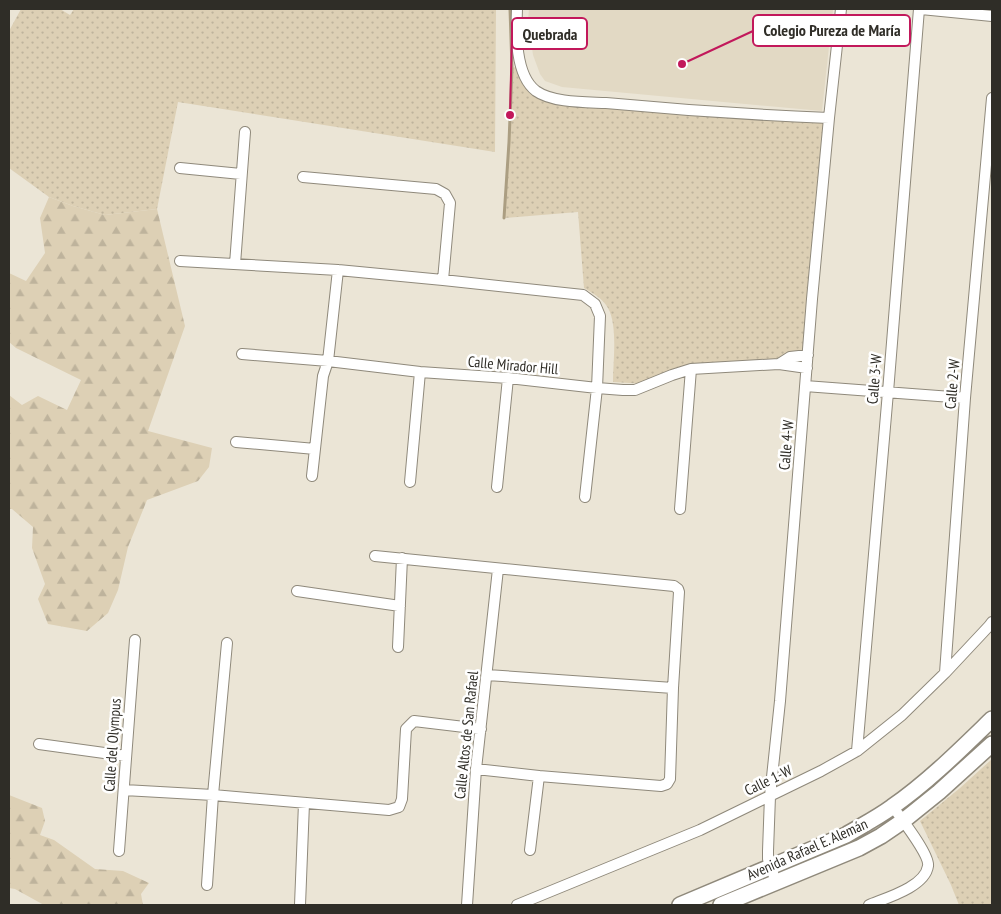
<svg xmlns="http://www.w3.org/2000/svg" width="1001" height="914" font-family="'PT Sans Narrow',sans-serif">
	<defs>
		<pattern id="green-dots" width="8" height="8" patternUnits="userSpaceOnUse" patternTransform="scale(1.25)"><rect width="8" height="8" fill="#ddd0b5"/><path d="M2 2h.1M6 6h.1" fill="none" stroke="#beb39c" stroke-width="1.8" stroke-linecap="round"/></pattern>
		<pattern id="forest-firs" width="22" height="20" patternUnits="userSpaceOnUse" patternTransform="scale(1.25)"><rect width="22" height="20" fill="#ddd0b5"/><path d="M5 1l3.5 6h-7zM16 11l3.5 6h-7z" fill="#beb39c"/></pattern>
	</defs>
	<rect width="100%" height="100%" fill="#ebe5d6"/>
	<path fill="#e2d9c4" d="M529 9 833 10 822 111 562 87 545 81 540 74 533 55 528 20Z"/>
	<path fill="url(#green-dots)" d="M21 9H60L70 15 74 9H496L495 152 178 102 157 209 105 215 73 206 49 197 9 168V31Z
		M520 66 543 95 829 118 809 351 766 361 691 368 646 384 613 382C613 361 618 326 608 308 603 299 593 293 584 288L578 212 504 218 512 68Z
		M992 759V905H959L951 885 920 821 960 788Z"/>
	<path fill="url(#forest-firs)" d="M49 197 73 206 105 215 157 209 185 326 148 431 212 448 209 467 198 481 147 500 128 547 118 590 108 613 87 631 48 624 38 599 45 584 32 548 33 527 12 509H9V395L22 405 38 396 67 410 81 380 16 348 9 342V273L26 281 45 253 40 218Z
		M9 795 42 808 45 821 40 835 54 840 95 869 123 871 149 883 141 894 143 905H44L15 889 9 888Z"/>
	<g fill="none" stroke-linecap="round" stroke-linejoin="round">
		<path stroke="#ab9e82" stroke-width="3" d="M504 218 509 142 512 68 510 9"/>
		<g stroke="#8f897b" stroke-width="12">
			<path id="minor" d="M517 9C516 33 515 75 536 91 553 103 586 102 606 103 680 110 755 115 829 118
				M921 9 992 16
				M180 168 241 174
				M303 177 436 189 445 194 450 203 443 280
				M180 261 338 270 443 280 583 295 595 304 600 316 597 388 585 497
				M235 264 245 132
				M242 354 328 361 420 372 508 378 597 388 623 390H635L672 375 691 369 779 364 807 368
				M779 364 790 357 808 355
				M805 386 965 398
				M236 442 315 449
				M312 476 323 376 328 361 338 270
				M410 482 420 372
				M497 487 508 378
				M680 509 691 369
				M375 556 674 586 678 589 679 592 673 688 670 779 667 784 661 786 539 776 476 769
				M297 591 400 606
				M398 647 402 558
				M945 673 965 398 992 98
				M487 675 673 688
				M39 744 126 756
				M857 751 888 392 919 9
				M124 790 213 795 389 810 399 807 402 799 406 729 414 721 481 729
				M530 850 539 776
				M119 851 135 640
				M776 882 768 859V851L770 796 780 701 812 299 829 118 841 9
				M207 885 213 795 227 643
				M300 905 304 803
				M467 905 476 769 498 569
				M517 905 700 830 821 771 857 751 902 715 945 673 989 626 992 622
				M869 905C886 898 925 887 928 866 930 855 900 817 893 807"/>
		</g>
		<g stroke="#8f897b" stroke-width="18">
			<path id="secondary" d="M680 905 846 835C861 826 877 818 892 807 928 782 960 750 992 719
				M721 905 859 848 881 836 903 821 939 792 992 744"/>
		</g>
		<use href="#minor" stroke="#fff" stroke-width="10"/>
		<use href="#secondary" stroke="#fff" stroke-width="15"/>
	</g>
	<g text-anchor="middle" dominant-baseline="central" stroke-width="5" stroke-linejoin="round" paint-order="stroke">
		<g font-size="15" fill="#2f2d27" stroke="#fff">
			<text transform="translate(513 365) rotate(5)">Calle Mirador Hill</text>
			<text transform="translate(874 379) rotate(-85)">Calle 3-W</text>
			<text transform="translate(952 384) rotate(-85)">Calle 2-W</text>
			<text transform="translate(786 445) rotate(-85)">Calle 4-W</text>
			<text transform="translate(466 735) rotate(-84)">Calle Altos de San Rafael</text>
			<text transform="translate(112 745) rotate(-86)">Calle del Olympus</text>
			<text transform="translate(768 780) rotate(-26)">Calle 1-W</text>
			<text transform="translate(807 849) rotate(-24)">Avenida Rafael E. Alemán</text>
		</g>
	</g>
	<path fill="none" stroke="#c2185b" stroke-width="2" d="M682 64L753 31M510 115L512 34"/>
	<g fill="#c2185b" stroke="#fff" stroke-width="2">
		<circle cx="682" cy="64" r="5"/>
		<circle cx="510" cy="115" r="5"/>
	</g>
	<g fill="#fff" stroke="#c2185b" stroke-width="2">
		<rect x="753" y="15" width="157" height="31" rx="5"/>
		<rect x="512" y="18" width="75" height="31" rx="5"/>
	</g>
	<g font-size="16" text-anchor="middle" font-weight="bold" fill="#2f2d27">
		<text x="832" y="36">Colegio Pureza de María</text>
		<text x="550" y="40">Quebrada</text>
	</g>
	<rect width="1001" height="914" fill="none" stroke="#2f2d27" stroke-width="20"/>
</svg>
